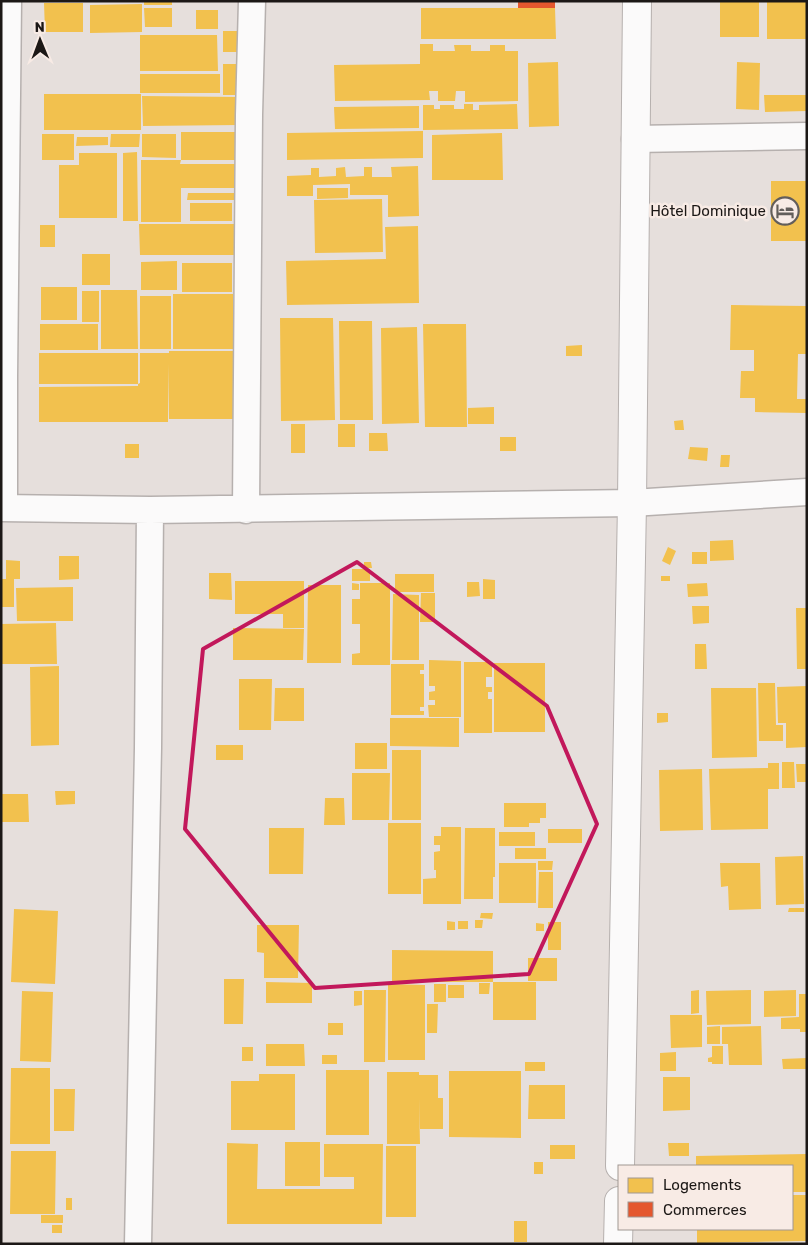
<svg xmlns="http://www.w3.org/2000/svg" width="808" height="1245" font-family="Rubik,sans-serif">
	<rect width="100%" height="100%" fill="#e6dfdc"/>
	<path fill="#f2c14e" d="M144 1H172V5H144Z
		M720 1H759V37H720Z
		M767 1H807V39H767Z
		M44 3H83V32H45Z
		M142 4V32L90 33V5Z
		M144 8H172V27H145Z
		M421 8H555L556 39H421Z
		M196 10H218V29H196Z
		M223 31H239V52H223Z
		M140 35H217L218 71H140Z
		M420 44H433V51H455L454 45H471V51H490V45H505V51H518V101L465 102V91H456L455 101H438V91H429L430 100 335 101 334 65 420 64Z
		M558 62 559 126 529 127 528 63Z
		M737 62 760 63 759 110 736 109Z
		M223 64H239V95H223Z
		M140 74H220V93H140Z
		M44 94H141V130H44Z
		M764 95H807V111L765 112Z
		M142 96 239 97V125L143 126Z
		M464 104H473V110H479V105L517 104 518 129 423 130V105H434V109H440V105H454V109H464Z
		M419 106V128L335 129 334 107Z
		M423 131V158L287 160V133Z
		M181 132H241V160H181Z
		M502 133 503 180H432V135Z
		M42 134H74V160H42Z
		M111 134H140L139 147H110Z
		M142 134H176V158L142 157Z
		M77 137H108V145L76 146Z
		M137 152 138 221H123V153Z
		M79 153H117V218H59V165H79Z
		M141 160H181L180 164H239V188H181V222H141Z
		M418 166 419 216 388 217V195H350V184L313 185V196H287V176L311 175V168H319V177L336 176V168L345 167 346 177 364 176V167H372V177H392L391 167Z
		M771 181H807V241H771Z
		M317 188H348V198L317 199Z
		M188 193H235V200H187Z
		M382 199 383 252 315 253 314 200Z
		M190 203H232V221H190Z
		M139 224H234V255H140Z
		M40 225H55V247H40Z
		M418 226 419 303 287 305 286 261 386 259 385 227Z
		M82 254H110V285H82Z
		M177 261V290H141V262Z
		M182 263H232V292H182Z
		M41 287H77V320H41Z
		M101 290H137L138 349H101Z
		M82 291H99V322H82Z
		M173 294H233V349H173Z
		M140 296H171V349H140Z
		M731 305 807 306V354H798L797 399H807V413L755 412V398H740L741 371H754V350H730Z
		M280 318H333L335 420 281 421Z
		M339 321H372L373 420H340Z
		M40 324H98V350H40Z
		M423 324H466L467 427H425Z
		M417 327 419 423 382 424 381 328Z
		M582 345V356H566V346Z
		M169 351H234V419H169L168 364V422H39V387L138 386V384H39V353H138V384L140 383V353H169Z
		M494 407V424H468V408Z
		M683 420 684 430H675L674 421Z
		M291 424H305V453H291Z
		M338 424H355V447H338Z
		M369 433H387L388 451H369Z
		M500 437H516V451H500Z
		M125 444H139V458H125Z
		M690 447 708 448 707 461 688 459Z
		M721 455H730L729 467H720Z
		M733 540 734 560 710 561V541Z
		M668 547 676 551 670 565 662 561Z
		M692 552H707V564H692Z
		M59 556H79V579L59 580Z
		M6 560 20 561V579H14V607H1V579H6Z
		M364 562H371L372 568H364Z
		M352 569H370V581H352Z
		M209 573H231L232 600 209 599Z
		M395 574H434V592H395Z
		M661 576H670V581H661Z
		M483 579 495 580V599H483Z
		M235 581H304V628H283V614H235Z
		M467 582H479L480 596 467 597Z
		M352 583 359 584V590H352Z
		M360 583H390V665H352V654L360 653V624H352V599H360Z
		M707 583 708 596 688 597 687 584Z
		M308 585H341V663H307Z
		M73 587V621H17L16 588Z
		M421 593H435V622H420Z
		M393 594 419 595V660H392Z
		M692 606H709V623L693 624Z
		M796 608H807V669H797Z
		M56 623 57 664H1V624Z
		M233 628 304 629 303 660H233Z
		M695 644H706L707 669H695Z
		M429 660 461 661V717H429L428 705H435V700H429V692L435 691V686H429Z
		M464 662H492V677H486V687H492V692H488V699H492V733H464Z
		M494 663H545V732H494Z
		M391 664H424V670H420V674H424V707H420V711H424V715H391Z
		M59 666V745L31 746 30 667Z
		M239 679H272L271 730H239Z
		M758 683H775L776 725H783V741H759Z
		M807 686V747L786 748V723H778L777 687Z
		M275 688H304V721H274Z
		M711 688H756L757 757 712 758Z
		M657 713H668V722L657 723Z
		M390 718H459V747L390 746Z
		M355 743H387V769H355Z
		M216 745H243V760H216Z
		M392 750H421V820H392Z
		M782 762H794L795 788H782Z
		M768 763H779V789H768V829L711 830 709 769 768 768Z
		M796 764H807V782H797Z
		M702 769 703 830 660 831 659 770Z
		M352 773H390L389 820H352Z
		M55 791H75V804L56 805Z
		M1 794H28L29 822H1Z
		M325 798H344L345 825H324Z
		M504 803H546V818H540V823H529V827H504Z
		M388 823H421V894H388Z
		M441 827H461V904H423V879L436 878V870H434V852L440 851V845H434V836H441Z
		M269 828H304L303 874H269Z
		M465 828H495V877H493V899H464Z
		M548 829H582V843H548Z
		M499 832H535V846H499Z
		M515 848H546V859H515Z
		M803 856 804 904 776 905 775 857Z
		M538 861H553L552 870H538Z
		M499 863H536V903H499Z
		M720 863H760L761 909 729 910 728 886 721 887Z
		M539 872H553V908H538Z
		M789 908H804V912H788Z
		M14 909 58 911 55 984 11 982Z
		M481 913H493L492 919 480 918Z
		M475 920H483L482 928H475Z
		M447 921 455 922V930H447Z
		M458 921H468V929H458Z
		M548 922H561V950H548Z
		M536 923 544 924V931H536Z
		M257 925H299L298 978H264V953L257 952Z
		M392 950 493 951V982H392Z
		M528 958H557V981H528Z
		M224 979H244L243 1024H224Z
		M266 982 312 983V1003H266Z
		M493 982H536V1020H493Z
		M479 983H490L489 994H479Z
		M388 984 425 985V1060H388Z
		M434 984H446V1002H434Z
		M448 985H464V998H448Z
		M364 990H386L385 1062H364Z
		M699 990V1013L691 1014V991Z
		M751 990V1024L707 1025 706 991Z
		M796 990V1016L764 1017V991Z
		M22 991 53 992 51 1062 20 1061Z
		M354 991H362V1005L354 1006Z
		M799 994H807V1032H800V1029H781V1018L799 1017Z
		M427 1004H438L437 1033H427Z
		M670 1015H702V1047L671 1048Z
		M328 1023H343V1035H328Z
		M720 1026V1044H707V1027Z
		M761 1026 762 1065H729L728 1044H722V1027Z
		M266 1044H304L305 1066H266Z
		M712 1046H723V1064H712V1062H708V1058L712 1057Z
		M242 1047H253V1061H242Z
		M676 1052V1071H660V1053Z
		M322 1055H337V1064H322Z
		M807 1058V1069H783L782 1059Z
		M525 1062H545V1071H525Z
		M11 1068H50V1144H10Z
		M326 1070H369V1135H326Z
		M449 1071H521V1138L449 1137Z
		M387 1072H419V1075H438V1098H443V1129H420L419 1098 420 1144H387Z
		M259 1074H295V1130H231V1081H259Z
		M663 1077H690V1110L663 1111Z
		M529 1085H565V1119H528Z
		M54 1089H75L74 1131H54Z
		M285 1142H320V1186H285Z
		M227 1143 258 1144 257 1189H354V1177H324V1144H383L382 1224H227Z
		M668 1143H689V1156H669Z
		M550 1145H575V1159H550Z
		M386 1146H416V1217H386Z
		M11 1151H56L55 1214H10Z
		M807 1154V1192H792V1166H696V1156Z
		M534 1162H543V1174H534Z
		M792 1195H807V1241L697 1243V1229H792Z
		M66 1198H72V1210H66Z
		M41 1215H63V1223H41Z
		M514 1221H527V1242H514Z
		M52 1225H62V1233H52Z"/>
	<path fill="#e4572e" d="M518 1H555V8H518Z"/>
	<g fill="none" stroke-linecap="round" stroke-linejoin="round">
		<g stroke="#b6b0ae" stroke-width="29">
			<path id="minor" d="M635 139 807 136
				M1 508 150 510 632 503 807 492
				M4 508V377L8 1
				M246 510 249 115 252 1
				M138 1244 148 748 150 510"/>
		</g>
		<g stroke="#b6b0ae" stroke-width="30">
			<path id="tertiary" d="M620 1166 632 503 637 1
				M618 1244 619 1201"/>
		</g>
		<use href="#minor" stroke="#fbfafa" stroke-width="26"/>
		<use href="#tertiary" stroke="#fbfafa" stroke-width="28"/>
	</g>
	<path fill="none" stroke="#c2185b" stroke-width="4" stroke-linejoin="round" d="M357 562 547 706 597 824 529 974 315 988 185 829 203 649Z"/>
	<defs>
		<g id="hotel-ring" transform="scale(1.4375)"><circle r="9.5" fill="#f8ebe5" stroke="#635e5b" stroke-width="1.5"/><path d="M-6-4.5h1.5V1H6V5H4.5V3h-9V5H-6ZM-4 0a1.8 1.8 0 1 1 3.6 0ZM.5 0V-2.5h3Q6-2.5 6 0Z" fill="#635e5b"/></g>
	</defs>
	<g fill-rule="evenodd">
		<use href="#hotel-ring" x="785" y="211"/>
	</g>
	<g text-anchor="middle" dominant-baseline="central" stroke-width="5" stroke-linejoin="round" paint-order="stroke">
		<g font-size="15" fill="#1c1816" stroke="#f8ebe5" text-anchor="end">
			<text x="766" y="211">Hôtel Dominique</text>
		</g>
	</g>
	<rect width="808" height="1245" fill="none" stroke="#1c1816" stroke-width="5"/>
	<rect x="618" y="1165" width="175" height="65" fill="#f8ebe5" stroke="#a09792"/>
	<rect x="628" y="1178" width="25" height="15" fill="#f2c14e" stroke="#a09792"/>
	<text x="663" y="1190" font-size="15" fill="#1c1816">Logements</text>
	<rect x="628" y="1202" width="25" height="15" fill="#e4572e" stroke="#a09792"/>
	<text x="663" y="1215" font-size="15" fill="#1c1816">Commerces</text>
	<g transform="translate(40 40) rotate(359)" stroke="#f8ebe5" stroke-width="4" paint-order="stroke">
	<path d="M0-4L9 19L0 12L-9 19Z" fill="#1c1816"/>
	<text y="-8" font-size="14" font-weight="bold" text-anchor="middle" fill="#1c1816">N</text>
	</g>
</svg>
